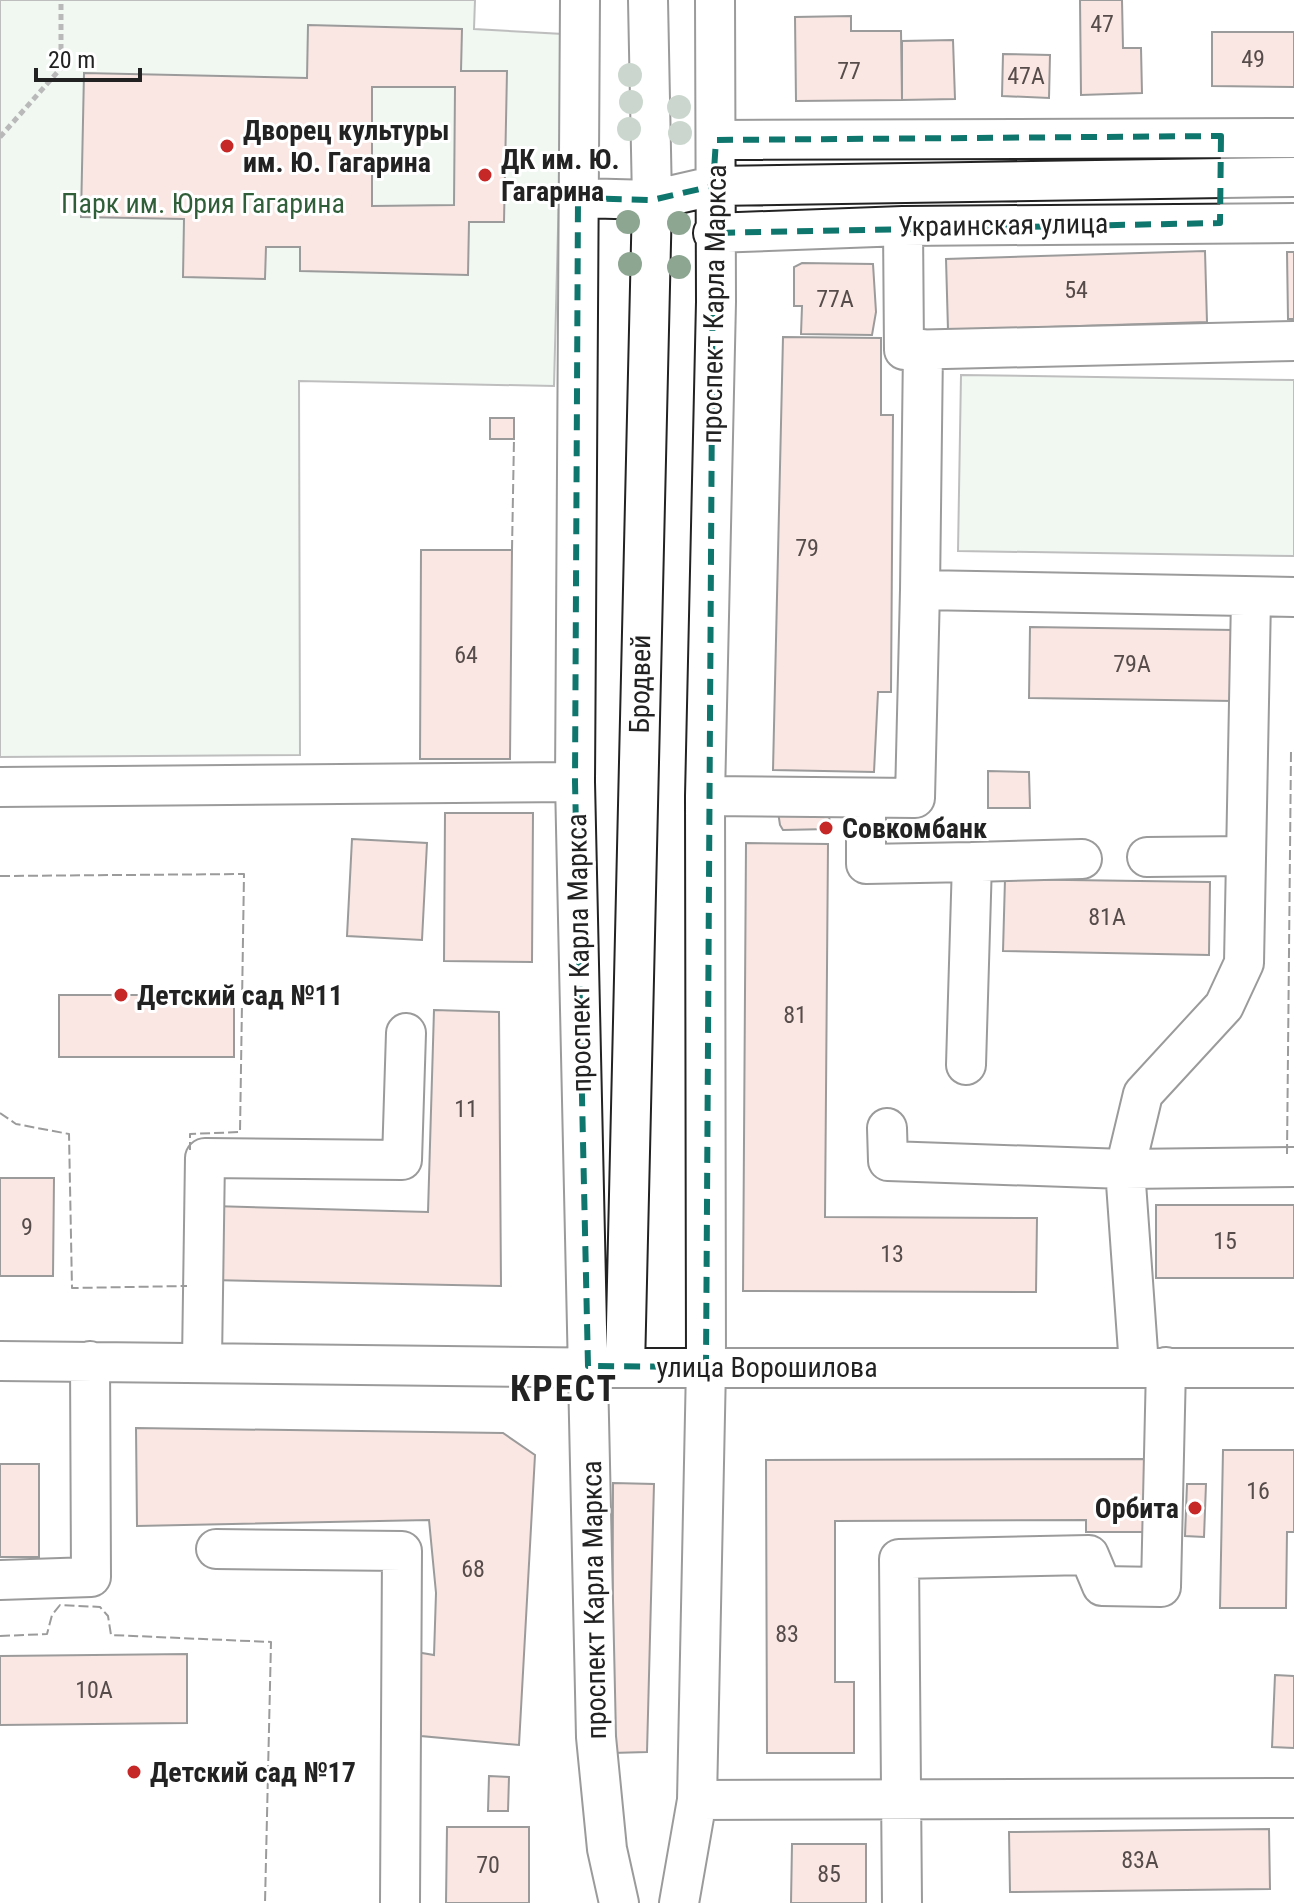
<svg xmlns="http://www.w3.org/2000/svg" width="1294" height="1903" font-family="'Roboto Condensed',sans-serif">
	<rect width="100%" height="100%" fill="#fff"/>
	<path fill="#e0efe3" stroke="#6f6f6f" stroke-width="2" d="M0 0H475L474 29 563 34 554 386 299 381 300 755 0 757Z
		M961 375 1294 380V556L958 551Z"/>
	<path fill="#f3c9c0" stroke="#222" stroke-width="2" fill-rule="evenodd" d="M1080 0H1122L1123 48H1141L1142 93 1081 95Z
		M851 16V31H901L902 100 796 101 795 17Z
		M308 25 462 29 461 71H507L504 222H469L468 275 300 271V247H266L265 279 183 277 184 219 81 217 84 73 307 78ZM372 87H455L454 205 372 206Z
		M1212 32H1294V87L1212 86Z
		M953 40 955 99 902 100V41Z
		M1003 54 1050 55 1049 98 1002 96Z
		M1205 251 1207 322 948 330 946 259Z
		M1287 252H1294V319H1288Z
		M802 263 873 264 876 312 872 335 801 334 802 306H794V267Z
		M783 337 881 338V415H893L891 692H878L874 772 773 770Z
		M490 418H514V439H490Z
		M421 550H512L510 759H420Z
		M1030 627 1234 630 1233 701 1029 698Z
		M988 771 1029 772 1030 808H988Z
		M830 802 829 829 783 830 780 825 778 812Z
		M445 813H533L532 962 444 961Z
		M352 839 427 843 422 940 347 936Z
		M746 843 828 844 825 1217 1037 1218 1036 1292 743 1291Z
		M1005 879 1210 882 1209 955 1003 951Z
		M59 995H234V1057H59Z
		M434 1010 499 1012 501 1286 211 1280 213 1206 428 1212Z
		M0 1178H54L53 1276H0Z
		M1156 1205H1294V1278H1156Z
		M136 1428 503 1433 535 1455 519 1745 421 1736 416 1652 434 1655 436 1593 429 1520 137 1526Z
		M1223 1450H1294V1532H1287L1286 1608H1220Z
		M1149 1459 1150 1532H1086V1520L835 1521V1682H854V1753H767L766 1460Z
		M0 1464H39V1557H0Z
		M613 1483 654 1484 647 1752 612 1753Z
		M1187 1484H1206L1204 1537 1185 1536Z
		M187 1654V1723L0 1725V1656Z
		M1275 1675 1294 1676V1748L1272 1747Z
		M489 1776 509 1777 508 1811H488Z
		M447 1827H529V1903H446Z
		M1269 1829 1270 1889 1010 1892 1009 1832Z
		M792 1844H866V1903H791Z"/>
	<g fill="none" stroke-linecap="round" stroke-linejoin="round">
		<g stroke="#222" stroke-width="42">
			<path id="minor" d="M580 0 575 782 596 1737 607 1849 619 1903
				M716 140 1294 138
				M578 198 652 200 713 186 1294 177
				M903 226 904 350 1294 341
				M713 233 903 226 1294 223
				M920 590 923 349
				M0 787 575 782
				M705 796 915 798 920 590 1294 597
				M866 798V864L972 862 966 1065
				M1147 857 1245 856
				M972 862 1082 859
				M887 1128 888 1161 1125 1169 1143 1094 1224 1006 1244 963 1251 598
				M0 1361 625 1368H1294
				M202 1361 205 1158 402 1160 406 1033
				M1139 1366 1125 1169 1294 1167
				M625 1368 652 200 648 0
				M216 1549 402 1551 400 1903
				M0 1580 91 1577 90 1361
				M697 1800 1294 1798
				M679 1903 697 1800 706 1367 705 796 716 302 715 0
				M902 1903 899 1559 1089 1555 1102 1586 1161 1587 1166 1367"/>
		</g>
		<path stroke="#646464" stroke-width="5" stroke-dasharray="6 4" stroke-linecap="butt" d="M0 137 61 68V0"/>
		<use href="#minor" stroke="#fff" stroke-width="38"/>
		<path stroke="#222" stroke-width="2" stroke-dasharray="10 4" stroke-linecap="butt" d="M512 550 514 439
			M0 876 244 874 240 1132 190 1134V1150
			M0 1113 16 1124 69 1134 72 1288 187 1286
			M1287 1154 1291 751H1294
			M0 1636 47 1634 52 1615 60 1605 100 1607 108 1616 111 1635 271 1642 265 1903"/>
	</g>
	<g fill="#8da692">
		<circle cx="630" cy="75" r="12"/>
		<circle cx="631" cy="102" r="12"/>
		<circle cx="679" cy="107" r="12"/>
		<circle cx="629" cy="129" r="12"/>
		<circle cx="680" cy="133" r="12"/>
		<circle cx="628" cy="222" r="12"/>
		<circle cx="679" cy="223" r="12"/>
		<circle cx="630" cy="264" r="12"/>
		<circle cx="679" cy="267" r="12"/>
	</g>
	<path d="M0 0H1294V1903H0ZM1221 136 1220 223 713 233 706 1367 588 1366 575 782 578 198 652 200 713 186 716 140Z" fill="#fff" fill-opacity=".55" fill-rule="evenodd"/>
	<path fill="none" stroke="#0f766e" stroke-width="6" stroke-dasharray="16 10" stroke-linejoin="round" d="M1221 136 1220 223 713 233 706 1367 588 1366 575 782 578 198 652 200 713 186 716 140Z"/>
	<g fill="#c62828" stroke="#fff" stroke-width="3">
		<circle cx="227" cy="146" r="8"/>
		<circle cx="485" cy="175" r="8"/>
		<circle cx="826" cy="828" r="8"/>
		<circle cx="121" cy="995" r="8"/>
		<circle cx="1195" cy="1508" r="8"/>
		<circle cx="134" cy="1772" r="8"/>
	</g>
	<g text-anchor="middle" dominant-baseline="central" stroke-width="6" stroke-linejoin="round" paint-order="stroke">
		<g font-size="24" fill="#564c4a">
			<text x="1102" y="24">47</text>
			<text x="1253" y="59">49</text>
			<text x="849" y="71">77</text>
			<text x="1026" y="76">47А</text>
			<text x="1076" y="290">54</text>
			<text x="835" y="299">77А</text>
			<text x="807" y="548">79</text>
			<text x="466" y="655">64</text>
			<text x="1132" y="664">79А</text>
			<text x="1107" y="917">81А</text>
			<text x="795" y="1015">81</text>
			<text x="466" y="1109">11</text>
			<text x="27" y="1227">9</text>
			<text x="1225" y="1241">15</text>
			<text x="892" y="1254">13</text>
			<text x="1258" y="1491">16</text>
			<text x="473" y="1569">68</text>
			<text x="787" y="1634">83</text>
			<text x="94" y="1690">10А</text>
			<text x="1140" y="1860">83А</text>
			<text x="488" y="1865">70</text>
			<text x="829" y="1874">85</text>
		</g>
		<g font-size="28" font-weight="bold" fill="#222" stroke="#fff" text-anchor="start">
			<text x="243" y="130">Дворец культуры<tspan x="243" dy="32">им. Ю. Гагарина</tspan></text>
			<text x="501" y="159">ДК им. Ю.<tspan x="501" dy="32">Гагарина</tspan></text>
			<text x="842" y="828">Совкомбанк</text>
			<text x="137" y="995">Детский сад №11</text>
			<text x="1179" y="1508" text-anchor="end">Орбита</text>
			<text x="150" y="1772">Детский сад №17</text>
		</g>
		<g font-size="28" fill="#2f5e38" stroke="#fff">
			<text x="203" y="203">Парк им. Юрия Гагарина</text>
		</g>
		<g font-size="28" fill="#222" stroke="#fff">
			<text transform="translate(1003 225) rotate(-1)">Украинская улица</text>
			<text transform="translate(714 304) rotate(-89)">проспект Карла Маркса</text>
			<text transform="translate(640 684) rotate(-89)">Бродвей</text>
			<text transform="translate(579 953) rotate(-91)">проспект Карла Маркса</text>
			<text x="767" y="1367">улица Ворошилова</text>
			<text transform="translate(594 1600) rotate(-91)">проспект Карла Маркса</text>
		</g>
		<g font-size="36" font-weight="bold" letter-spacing="2" fill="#222" stroke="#fff">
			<text x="564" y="1389">КРЕСТ</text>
		</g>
	</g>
	<path d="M36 68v12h104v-12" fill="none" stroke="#222222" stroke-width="4"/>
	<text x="48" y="68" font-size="24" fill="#222222" stroke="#ffffff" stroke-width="6" paint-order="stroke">20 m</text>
</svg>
